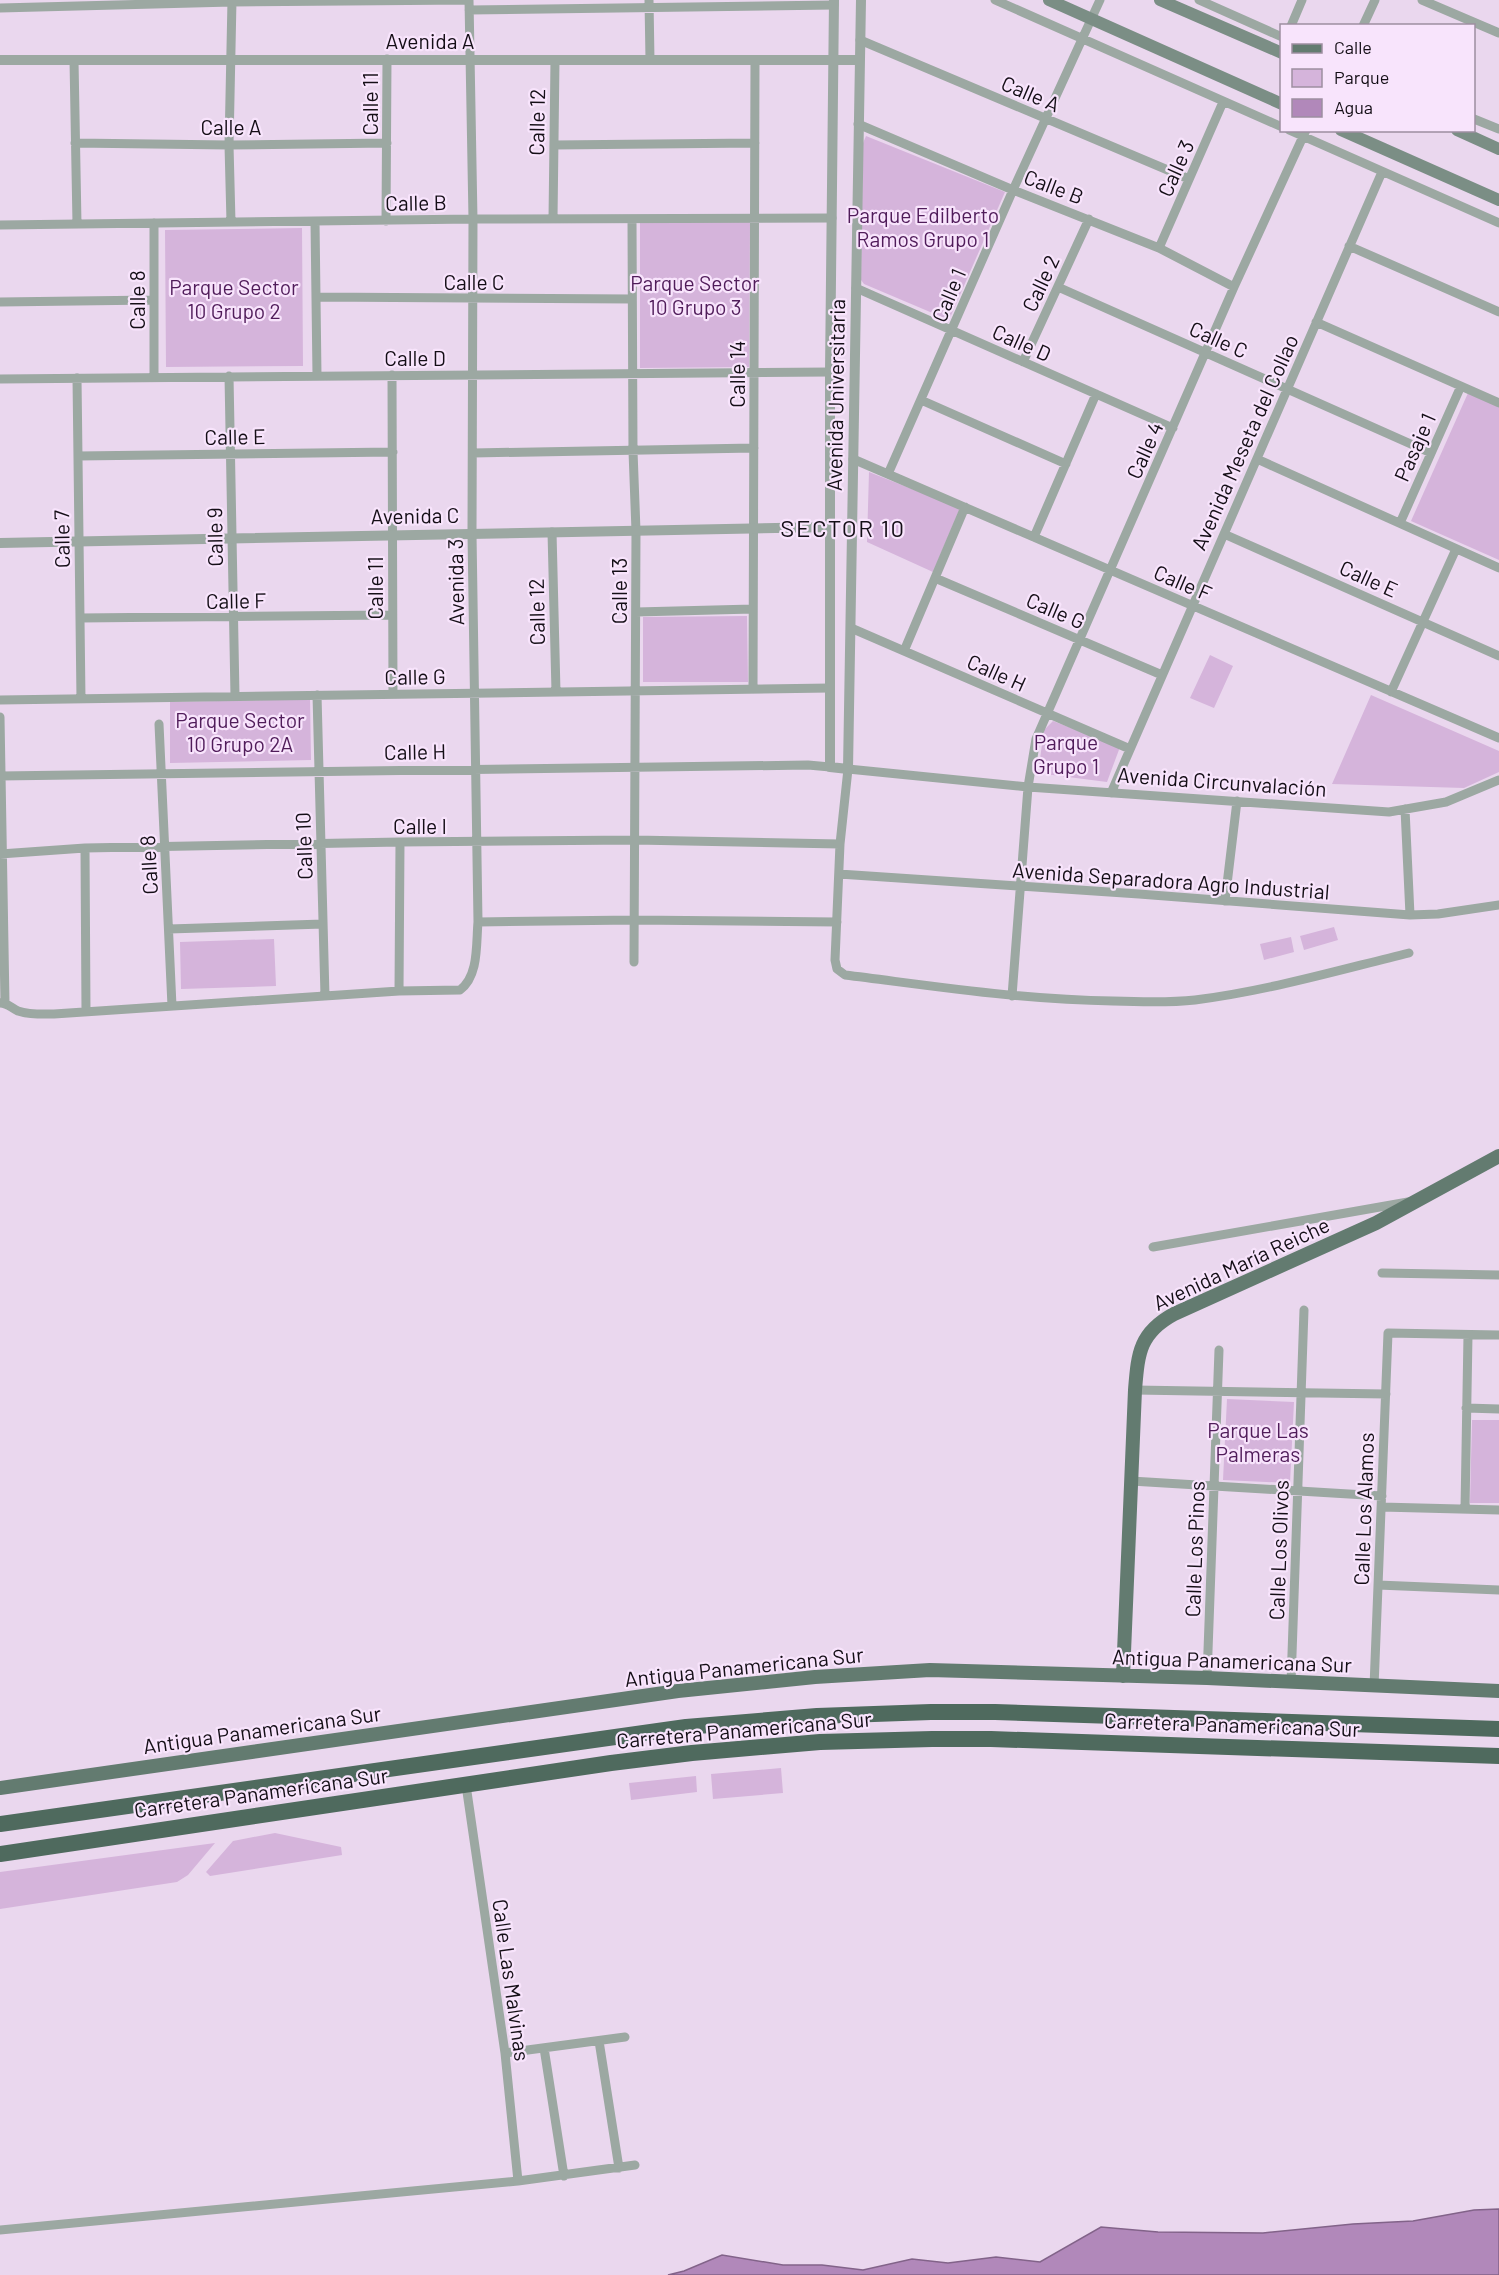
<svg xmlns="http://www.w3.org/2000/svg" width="1499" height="2275" font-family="Barlow,sans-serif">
	<rect width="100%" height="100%" fill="#ead7ee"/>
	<path fill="#d5b4db" d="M866 136 1005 192 949 320 864 284 861 280 863 143Z
		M640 221 750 222 749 367 640 368Z
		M302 228 303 366 166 367 165 230Z
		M1468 393 1499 407V560L1411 521Z
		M869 472 960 508 933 572 867 542Z
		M747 616 748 682H643V617Z
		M1210 655 1233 666 1214 708 1190 698Z
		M1371 695 1499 751V772L1464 788 1332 784Z
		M310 699 311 760 170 763V702Z
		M1053 721 1120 747 1107 782 1045 774 1039 766 1044 730Z
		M1334 927 1338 940 1304 950 1300 936Z
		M1291 937 1294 952 1264 960 1260 944Z
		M274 939 276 986 181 989 180 942Z
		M1227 1399 1294 1402 1290 1483 1223 1480Z
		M1472 1420H1499V1503H1470Z
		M781 1768 783 1793 713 1799 711 1774Z
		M696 1776 697 1792 631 1800 629 1783Z
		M275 1833 341 1847 342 1855 210 1876 206 1872 233 1841Z
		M215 1843 188 1875 177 1882 0 1909V1872Z"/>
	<path fill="#b188ba" stroke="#826389" stroke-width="1.5" d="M1499 2209V2275H668L684 2271 722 2255 783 2265H822L863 2270 912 2259 948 2263 996 2257 1040 2262 1101 2227 1158 2232 1263 2233 1353 2224 1413 2221 1474 2210Z"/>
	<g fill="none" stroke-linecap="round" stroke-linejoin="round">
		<path stroke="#9ca8a2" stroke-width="9" d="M649 0 650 60
			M995 0 1282 127
			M1199 0 1282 37
			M1422 0 1499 33
			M0 8 232 2 469 0
			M469 10 834 5
			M1291 26 1302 0
			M1363 26 1375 0
			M860 40 1189 179
			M74 60 77 224
			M1474 119 1499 129
			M858 124 1013 190 1159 248 1234 287
			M1289 130 1499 223
			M75 143 229 145 387 143
			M554 145 755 143
			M553 219 555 60
			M632 220 633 451 636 531 634 962
			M315 221 317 375
			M386 221 387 59
			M231 222 229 145 232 0
			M154 223V377
			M0 225 473 219 832 218
			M1349 246 1499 312
			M1159 248 1223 102
			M1058 287 1431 453
			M856 288 1173 428
			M316 297 632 299
			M0 302 154 300
			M1316 322 1499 403
			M1023 362 1089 219
			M392 375 393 694
			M229 376 235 696
			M77 378 81 699
			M0 379 830 372
			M921 400 1066 464
			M473 453 754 448
			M78 456 393 452
			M853 459 1499 738
			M1257 459 1499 568
			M888 474 1013 190 1100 0
			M1400 523 1461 386
			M552 532 556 692
			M1224 534 1499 656
			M1034 537 1096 394
			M935 578 1162 675
			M636 612 753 609
			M80 618 392 615
			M851 628 1130 749
			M904 651 965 507
			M753 689 755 60
			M1391 692 1456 549
			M317 695 325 996
			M0 700 830 688
			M0 717 5 1003
			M159 724 172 1006
			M0 776 808 765 830 767
			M1111 793 1382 172
			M1405 809 1410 915
			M85 848 86 1012
			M0 854 85 848 400 842 635 840 840 844
			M839 874 1139 894 1410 915 1438 914 1499 905
			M1225 901 1237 801
			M478 922 634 920 837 922
			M169 929 323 924
			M1409 953C1339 970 1267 991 1195 1000 1168 1003 1140 1002 1113 1001 1023 1000 934 986 845 975L837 969 835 960 840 844 848 769 1028 787 1389 812 1446 802 1499 780
			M399 991 400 842
			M1012 996 1028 787 1036 739 1234 287 1306 130
			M0 1003C8 1003 11 1008 18 1011 30 1015 42 1014 54 1014L399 991 460 990C479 976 476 944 478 922L472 534 473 219 469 0
			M1153 1247 1408 1202
			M1382 1273 1499 1275
			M1135 1390 1386 1394
			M1466 1408 1499 1409
			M1131 1481 1382 1496
			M1381 1507 1499 1510
			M1465 1509 1468 1335
			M1378 1585 1499 1590
			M1207 1678 1219 1350
			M1291 1683 1304 1310
			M1374 1687 1388 1333 1499 1335
			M466 1785 505 2053 518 2181
			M599 2041 619 2168
			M544 2048 564 2176
			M505 2053 625 2037
			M0 2230 518 2181 635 2165"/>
		<path stroke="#9ca8a2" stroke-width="10" d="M834 0 830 372V767L848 769 861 0
			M0 60H859
			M0 543 830 527"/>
		<path stroke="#7b8e85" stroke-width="12" d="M1049 0 1282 104
			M1160 0 1282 53
			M1341 130 1499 200
			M1457 130 1499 149"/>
		<path stroke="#637b70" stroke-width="14" d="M1123 1676 1135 1390C1138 1354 1139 1333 1174 1314L1376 1223 1499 1156
			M0 1788 678 1691 815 1677 930 1670 1207 1678 1499 1691"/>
		<path stroke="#4f6a5e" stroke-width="16" d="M0 1824 686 1727 817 1716 931 1712H995L1499 1729
			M0 1854 611 1763 692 1753 820 1742 932 1739H991L1499 1756"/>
	</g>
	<g text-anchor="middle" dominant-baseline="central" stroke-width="4.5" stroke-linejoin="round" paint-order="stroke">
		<g font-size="21" fill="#140e16" stroke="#f8e4fc">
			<text x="430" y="40">Avenida A</text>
			<text transform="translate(1031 93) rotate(23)">Calle A</text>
			<text transform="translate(369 104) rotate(-90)">Calle 11</text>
			<text transform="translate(536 122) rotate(-89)">Calle 12</text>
			<text x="231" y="126">Calle A</text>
			<text transform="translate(1175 168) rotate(-66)">Calle 3</text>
			<text transform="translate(1054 186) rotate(21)">Calle B</text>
			<text transform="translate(416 202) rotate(-1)">Calle B</text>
			<text x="474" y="281">Calle C</text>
			<text transform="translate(1040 283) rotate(-65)">Calle 2</text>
			<text transform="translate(948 295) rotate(-67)">Calle 1</text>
			<text transform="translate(136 300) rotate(-90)">Calle 8</text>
			<text transform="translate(1219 339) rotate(24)">Calle C</text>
			<text transform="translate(1022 342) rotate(24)">Calle D</text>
			<text x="415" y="357">Calle D</text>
			<text transform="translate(736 374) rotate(-90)">Calle 14</text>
			<text transform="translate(835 395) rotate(-89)">Avenida Universitaria</text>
			<text transform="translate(235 436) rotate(-1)">Calle E</text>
			<text transform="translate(1244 442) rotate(-66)">Avenida Meseta del Collao</text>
			<text transform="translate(1414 447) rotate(-66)">Pasaje 1</text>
			<text transform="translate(1144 450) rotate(-66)">Calle 4</text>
			<text transform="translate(415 515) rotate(-1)">Avenida C</text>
			<text transform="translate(214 537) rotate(-91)">Calle 9</text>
			<text transform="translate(61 539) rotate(-91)">Calle 7</text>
			<text transform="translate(1369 578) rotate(24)">Calle E</text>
			<text transform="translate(455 582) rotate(-91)">Avenida 3</text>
			<text transform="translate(1183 582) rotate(23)">Calle F</text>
			<text transform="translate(374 588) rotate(-90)">Calle 11</text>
			<text transform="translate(618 591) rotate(-90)">Calle 13</text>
			<text transform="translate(236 600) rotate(-1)">Calle F</text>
			<text transform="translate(1056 610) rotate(23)">Calle G</text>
			<text transform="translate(536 612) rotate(-91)">Calle 12</text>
			<text transform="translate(997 672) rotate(24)">Calle H</text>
			<text transform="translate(415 676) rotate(-1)">Calle G</text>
			<text transform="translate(415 751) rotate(-1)">Calle H</text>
			<text transform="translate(1222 781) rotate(4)">Avenida Circunvalación</text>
			<text x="420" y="825">Calle I</text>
			<text transform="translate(303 846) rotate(-92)">Calle 10</text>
			<text transform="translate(148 865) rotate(-93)">Calle 8</text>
			<text transform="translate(1171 880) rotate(4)">Avenida Separadora Agro Industrial</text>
			<text transform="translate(1241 1263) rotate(-25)">Avenida María Reiche</text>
			<text transform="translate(1363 1509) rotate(-88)">Calle Los Alamos</text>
			<text transform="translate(1194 1549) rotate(-88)">Calle Los Pinos</text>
			<text transform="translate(1278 1550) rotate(-88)">Calle Los Olivos</text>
			<text transform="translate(1232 1660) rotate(2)">Antigua Panamericana Sur</text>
			<text transform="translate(744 1666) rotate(-6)">Antigua Panamericana Sur</text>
			<text transform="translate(1232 1724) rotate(2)">Carretera Panamericana Sur</text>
			<text transform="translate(262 1729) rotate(-8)">Antigua Panamericana Sur</text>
			<text transform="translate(744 1729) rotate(-5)">Carretera Panamericana Sur</text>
			<text transform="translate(261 1792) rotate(-8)">Carretera Panamericana Sur</text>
			<text transform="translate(512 1980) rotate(82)">Calle Las Malvinas</text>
		</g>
		<g font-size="21" fill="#501c5a" stroke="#f8e4fc">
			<text x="923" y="214">Parque Edilberto<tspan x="923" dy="24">Ramos Grupo 1</tspan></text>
			<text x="695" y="282">Parque Sector<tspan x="695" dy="24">10 Grupo 3</tspan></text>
			<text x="234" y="286">Parque Sector<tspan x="234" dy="24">10 Grupo 2</tspan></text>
			<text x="240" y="719">Parque Sector<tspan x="240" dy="24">10 Grupo 2A</tspan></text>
			<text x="1066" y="741">Parque<tspan x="1066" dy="24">Grupo 1</tspan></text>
			<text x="1258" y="1429">Parque Las<tspan x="1258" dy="24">Palmeras</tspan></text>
		</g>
		<g font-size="24" letter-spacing="1.5" fill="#140e16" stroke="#f8e4fc">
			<text x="843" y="527">SECTOR 10</text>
		</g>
	</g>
	<rect x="1280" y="24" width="195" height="108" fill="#f8e4fc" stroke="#9d8ea0" stroke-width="1.5"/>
	<rect x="1292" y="44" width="30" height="9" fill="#637b70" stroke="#9d8ea0" stroke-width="1.5"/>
	<text x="1334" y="54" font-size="18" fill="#140e16">Calle</text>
	<rect x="1292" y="69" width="30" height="18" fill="#d5b4db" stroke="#9d8ea0" stroke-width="1.5"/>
	<text x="1334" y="84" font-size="18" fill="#140e16">Parque</text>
	<rect x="1292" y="99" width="30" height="18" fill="#b188ba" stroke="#9d8ea0" stroke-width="1.5"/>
	<text x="1334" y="114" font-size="18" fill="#140e16">Agua</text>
</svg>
